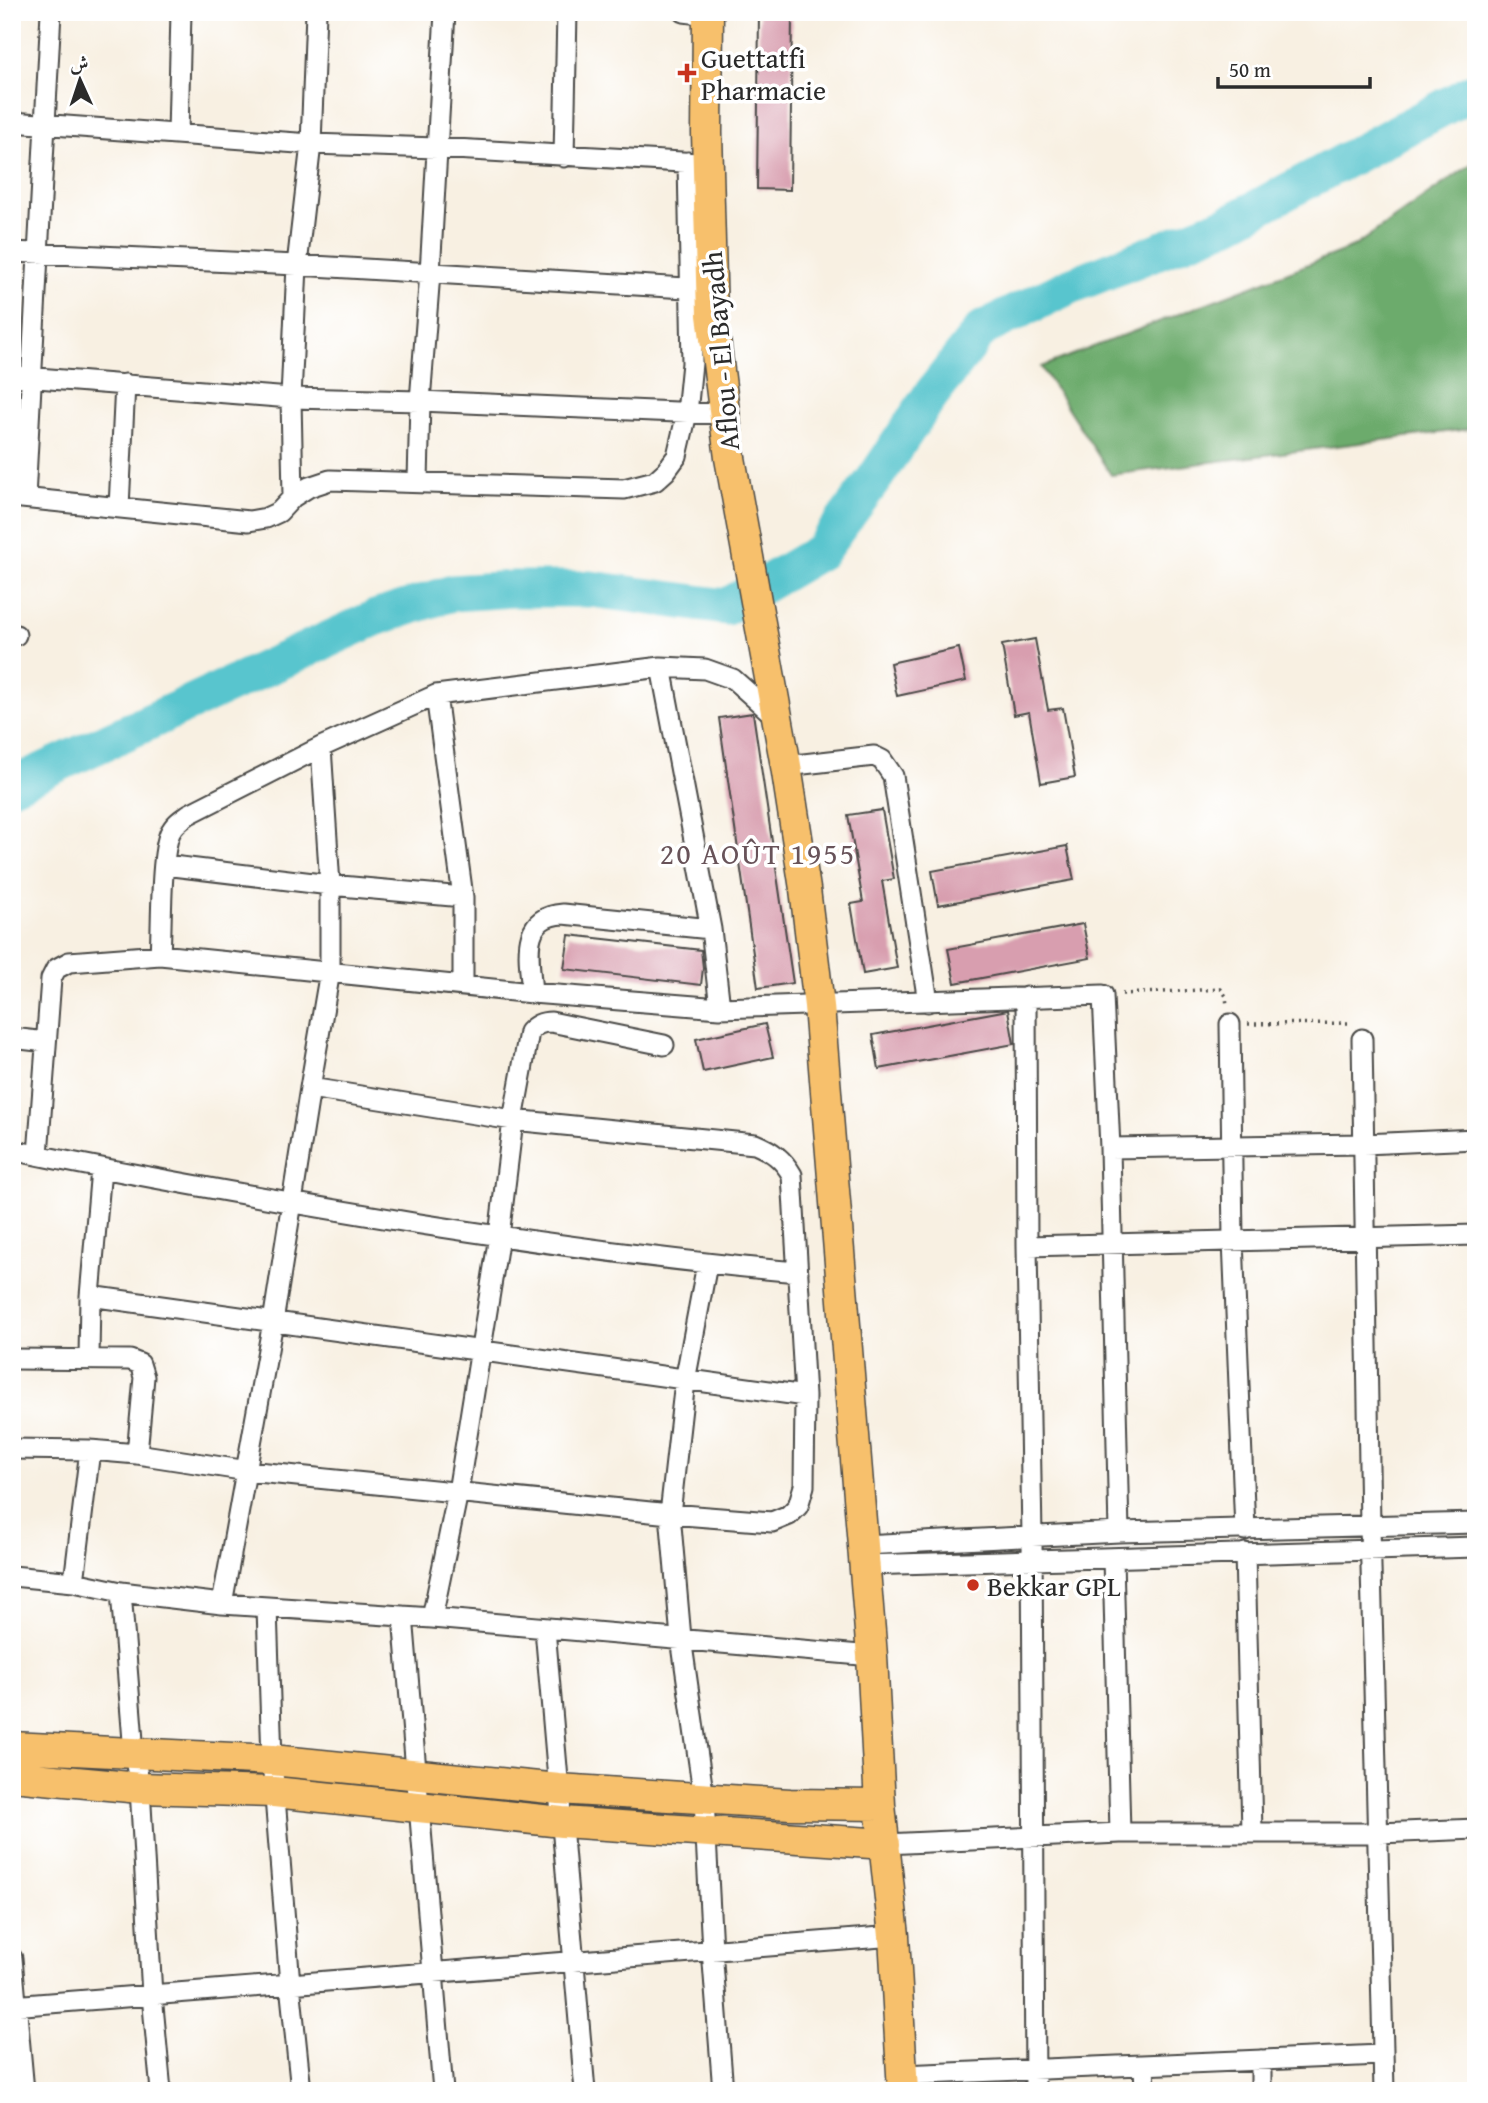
<svg xmlns="http://www.w3.org/2000/svg" width="1488" height="2103" font-family="'Gentium Book Plus',Amiri,serif">
	<rect width="100%" height="100%" fill="#fff"/>
	<filter id="ink" filterUnits="userSpaceOnUse"><feTurbulence type="fractalNoise" baseFrequency=".0143" numOctaves="2"/><feDisplacementMap in="SourceGraphic" scale="14" xChannelSelector="R" yChannelSelector="G"/><feConvolveMatrix kernelMatrix="1 2 1 2 8 2 1 2 1" color-interpolation-filters="sRGB"/></filter>
	<filter id="wash" filterUnits="userSpaceOnUse"><feTurbulence type="fractalNoise" baseFrequency=".00686" numOctaves="4" result="noise"/><feDisplacementMap in="SourceGraphic" scale="28" xChannelSelector="R" yChannelSelector="G"/><feGaussianBlur stdDeviation="1.57" result="paint"/><feColorMatrix in="noise" values="0 0 0 0 0 0 0 0 0 0 0 0 0 0 0 0 0 1.4 0 .05"/><feComposite in="paint" operator="in"/></filter>
	<g filter="url(#wash)">
		<rect width="100%" height="100%" fill="#f8f0e2"/>
		<path fill="#6cab6c" stroke="#4c6b4c" stroke-width="2" d="M1476 161V428L1111 475 1041 367 1353 247Z"/>
		<g fill="none" stroke-linecap="round" stroke-linejoin="round">
			<path stroke="#58c5ce" stroke-width="37" d="M12 785 375 618 452 593 513 589H591L726 607 821 551 875 478 930 396 982 329 1070 286 1229 223 1476 90"/>
		</g>
		<g id="blocks">
			<path fill="#d89eaf" d="M759 12H792L790 190 757 189Z
				M1035 639 1048 710 1063 708 1075 777 1041 783 1029 712 1014 715 1002 645Z
				M959 648 966 681 897 696 890 663Z
				M753 713 793 983 758 988 719 718Z
				M882 810 894 879 882 881 897 968 863 974 851 904 863 902 848 815Z
				M1067 846 1074 880 938 905 932 871Z
				M1083 924 1090 958 955 983 948 949Z
				M569 935 701 950 703 968 701 985 564 969Z
				M1008 1010 1014 1044 879 1069 873 1035Z
				M765 1024 773 1057 703 1072 696 1039Z"/>
		</g>
	</g>
	<g filter="url(#ink)">
		<use href="#blocks" fill-opacity="0" stroke="#4a4946" stroke-width="2"/>
		<g fill="none" stroke-linecap="round" stroke-linejoin="round">
			<g stroke="#4a4946" stroke-width="23">
				<path id="minor" d="M684 12 708 15
					M12 122 311 144 437 148 699 163
					M178 134 181 12
					M564 157 567 12
					M12 252 297 265 703 289
					M12 376 291 398 420 401 724 414
					M418 481 420 401 430 273 445 12
					M12 497 249 521 266 518 279 512 293 497 309 487 330 480 624 489 655 481 666 471 677 456 687 413 692 363 688 162
					M293 497 291 398 297 265 311 144 316 12
					M25 498 51 12
					M119 507 125 384
					M12 634 16 635
					M661 667 711 929 720 1008
					M436 695 463 897
					M786 766 874 756 882 760 893 776 928 1002
					M164 865 330 885 463 897V986
					M160 955C162 926 160 857 170 833 174 824 182 819 189 814L321 747 436 695 661 667 705 669 733 679 778 719
					M532 993C530 960 518 917 563 914L711 929
					M1026 997 1027 1246 1032 1537 1035 2091
					M1230 1024 1233 1240 1245 1530
					M12 1038 46 1042
					M1362 1039 1370 1526 1384 2091
					M1110 1148 1364 1144 1476 1139
					M12 1150C145 1178 280 1201 414 1223 542 1243 669 1261 798 1272
					M38 1155 51 979 56 969 69 962 160 955 532 993 720 1008 1103 995 1110 1148 1119 1532
					M1027 1246 1476 1235
					M707 1264 685 1381 670 1514 681 1638 704 1799 712 1950 723 2091
					M90 1296 805 1396
					M89 1358 90 1296 101 1169
					M12 1359 130 1360 140 1364 144 1377 137 1454
					M12 1449 90 1450 137 1454 248 1471 670 1514 772 1522 789 1515 798 1506 804 1486 805 1396 792 1175C783 1159 772 1151 755 1144L513 1120 310 1088
					M863 1545 1119 1532 1476 1523
					M1245 1553 1252 1832
					M1113 1558 1120 1833
					M865 1565 1476 1547
					M12 1576 74 1582 121 1592 222 1604 432 1618 872 1656
					M74 1582 90 1450
					M121 1592 134 1753 140 1788 152 1995 161 2091
					M222 1604 273 1322 310 1088 330 971V885L321 747
					M267 1608 272 1760 290 1984 301 2091
					M403 1616 443 2091
					M432 1618 458 1492 499 1236 513 1120 529 1032C535 1025 541 1022 551 1022L664 1045
					M545 1629 585 2091
					M885 1844 1120 1833H1379L1476 1829
					M12 1958 24 2091
					M12 2006 894 1936
					M1261 2060V2091
					M1144 2065 1145 2091
					M902 2075 1382 2055"/>
			</g>
			<g stroke="#4a4946" stroke-width="33">
				<path id="primary" d="M708 12 707 133 712 315 730 458 786 766 805 889 819 1006 872 1656 880 1805 894 1936 903 2091
					M12 1747 272 1760 559 1789 790 1804 880 1805
					M12 1776 140 1788 274 1792 562 1822 885 1844"/>
			</g>
			<path stroke="#4a4946" stroke-width="3.5" stroke-dasharray="2 5" stroke-linecap="butt" d="M1122 994 1221 989 1226 996 1227 1006
				M1248 1024 1352 1023"/>
			<use href="#minor" stroke="#fff" stroke-width="19"/>
			<use href="#primary" stroke="#f7c06c" stroke-width="30"/>
		</g>
	</g>
	<g fill="#c8321e" stroke="#fff" stroke-width="2.5">
		<path d="M683.5 62.5h7v7h7v7h-7v7h-7v-7h-7v-7h7z"/>
		<circle cx="973" cy="1585" r="7"/>
	</g>
	<g text-anchor="middle" dominant-baseline="central" stroke-width="7" stroke-linejoin="round" paint-order="stroke">
		<g font-size="28" fill="#2b2b2b" stroke="#fff" text-anchor="start">
			<text x="701" y="57">Guettatfi<tspan x="701" dy="32">Pharmacie</tspan></text>
			<text x="987" y="1585">Bekkar GPL</text>
		</g>
		<g font-size="28" fill="#2b2b2b" stroke="#fff">
			<text transform="translate(720 351) rotate(-95)">Aflou - El Bayadh</text>
		</g>
		<g font-size="30" letter-spacing="2" fill="#685359" stroke="#fff">
			<text x="758" y="853">20 AOÛT 1955</text>
		</g>
	</g>
	<rect width="1488" height="2103" fill="none" stroke="#fff" stroke-width="42"/>
	<g transform="translate(80 80) rotate(357)" stroke="#ffffff" stroke-width="5" paint-order="stroke">
	<path d="M0-5L12 26L0 18L-12 26Z" fill="#2b2b2b"/>
	<text y="-10" font-size="19" font-weight="bold" text-anchor="middle" fill="#2b2b2b">ش</text>
	</g>
	<path d="M1218 77v10h152v-10" fill="none" stroke="#2b2b2b" stroke-width="3.5"/>
	<text x="1229" y="77" font-size="21" fill="#2b2b2b" stroke="#ffffff" stroke-width="5" paint-order="stroke">50 m</text>
</svg>
